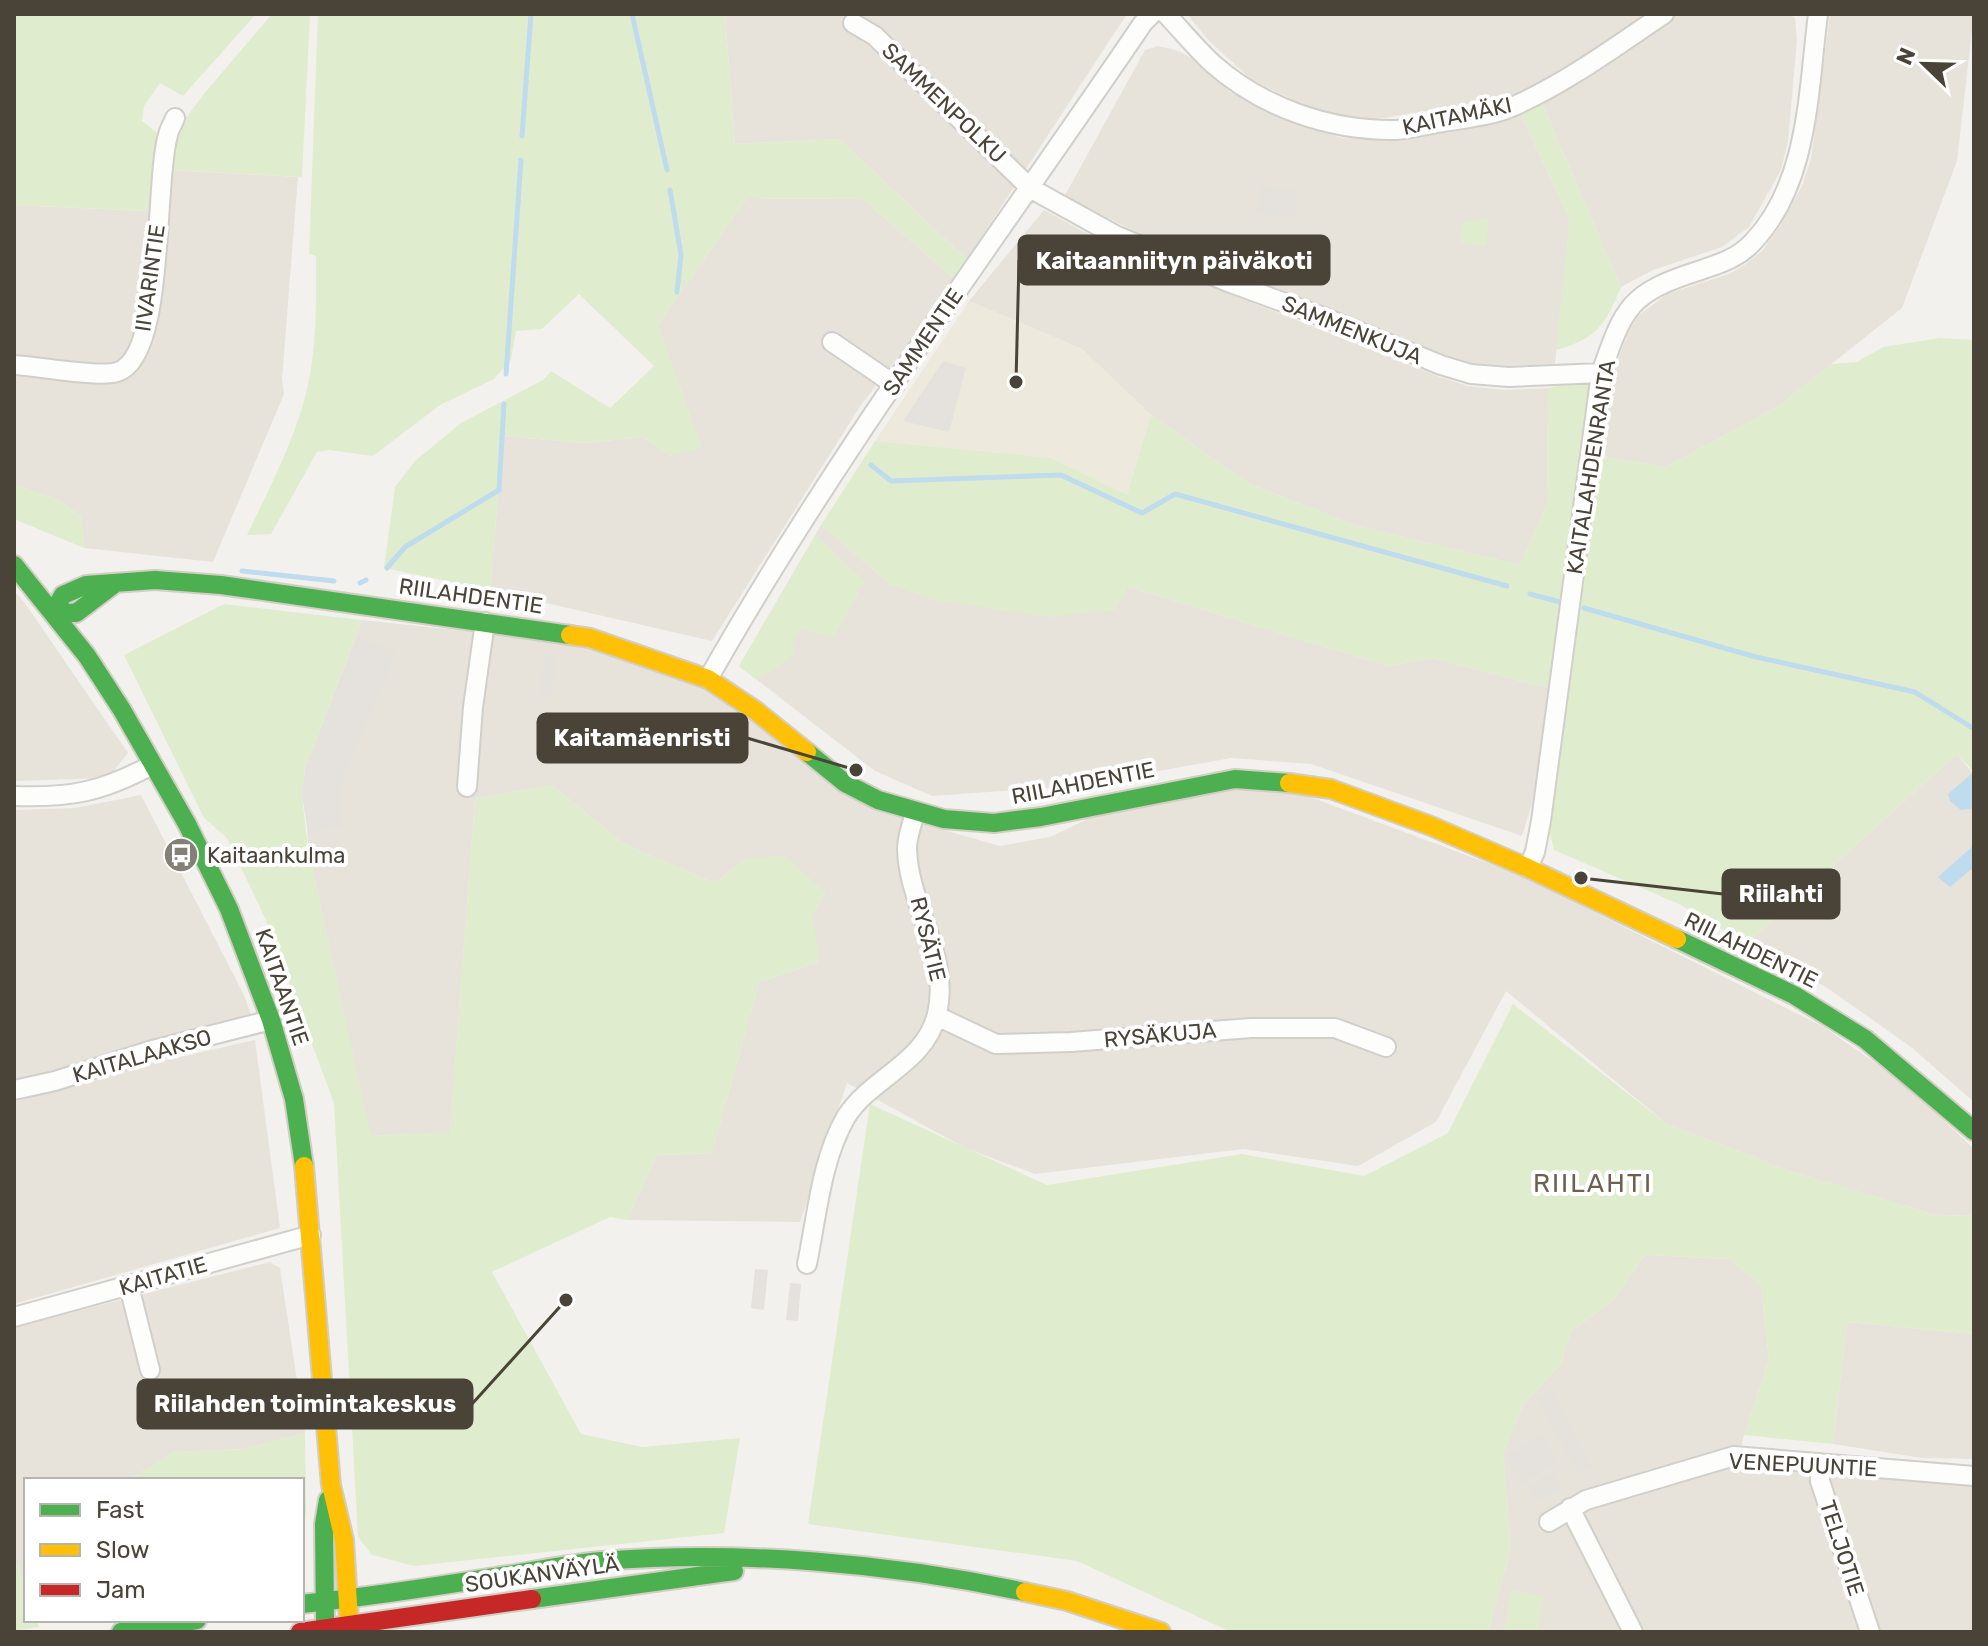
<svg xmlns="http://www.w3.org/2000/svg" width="1988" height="1646" font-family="Rubik,sans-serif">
	<rect width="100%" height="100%" fill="#f3f1ed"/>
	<path fill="#e7e3db" d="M725 14H1127L967 259 839 139 735 144Z
		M1187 14H1649L1580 61 1511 97 1378 119 1337 117 1316 111 1252 80 1208 40Z
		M1674 14H1789L1795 18 1797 40 1788 141 1781 170 1749 227 1722 247 1653 270 1621 287 1542 103Z
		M1830 14H1974L1957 161 1902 308 1777 407 1666 467 1602 456 1612 376 1629 330 1638 316 1667 294 1729 274 1743 266 1761 252 1781 225 1802 186 1811 159Z
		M1158 46 1176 50 1215 70 1225 80 1228 91 1260 107 1295 124 1343 138 1370 140 1503 121 1520 113 1570 220 1555 364 1509 366 1473 363 1444 354 1149 238 1064 197 1145 50Z
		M169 170 298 177 282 379 284 394 213 562 84 548 81 517 59 500 14 485V205L149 211Z
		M747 198 863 199 954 279 931 314 861 405 712 641 490 590 503 436 586 443 642 437 671 456 676 380 658 325Z
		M1044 210 1110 246 1437 376 1468 386 1504 390 1548 388 1547 504 1520 565 1357 526 1248 483 1151 415 1082 349 969 301Z
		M821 525 891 585 1128 587 1388 666 1432 658 1551 689 1545 760 1522 836 1311 764 1231 758 1076 786 932 796 875 771 739 666Z
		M14 591 24 602 128 753 108 778 14 781Z
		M362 620 593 644 718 694 884 813 1000 846 1050 837 1092 817 1237 787 1294 791 1520 875 1824 1027 1904 1083 1974 1149V1215L1939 1216 1793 1172 1667 1124 1506 991 1436 1122 1358 1166 1243 1149 1035 1174 965 1148 847 1083 800 1222 627 1220 657 1155 712 1153 759 982 819 962 746 858 715 883 624 844 552 785 475 798 450 1133 370 1136 308 848 305 769Z
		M1957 754 1974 775V1102L1911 1047 1826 987 1746 944Z
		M141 795 244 995 251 1015 14 1082V810L75 808Z
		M255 1040 280 1228 14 1304V1102L118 1071Z
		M1645 1255 1729 1259 1761 1285 1769 1359 1744 1435 1737 1465 1796 1472 1974 1485V1632H1488L1511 1548 1503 1453 1524 1403 1560 1365 1571 1331 1613 1301Z
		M270 1262 280 1268 305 1433 245 1449 175 1452 128 1480H26V1589L18 1565 14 1564V1327Z
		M1847 1322 1974 1334V1459L1922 1458 1833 1444Z"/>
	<path fill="#ede9dd" d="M969 301 1082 349 1151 415 1127 495 1051 458 875 441Z"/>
	<path fill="#e0ecce" d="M14 14H256L183 96 160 83 144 106 142 121 159 134 149 211 14 205Z
		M272 14H310L302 177 169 170 177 130 203 95Z
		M318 14H725L735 144 839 139 967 259 954 279 863 199 747 198 658 325 702 447 671 456 642 437 586 443 503 436 490 590 384 568 395 487 415 461 461 423 543 380 551 371 610 408 654 366 579 294 542 329 516 331 511 360 494 379 440 405 373 456 329 450 317 452 271 534 247 535C271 485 298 434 309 380 317 340 316 296 316 256L309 254Z
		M1542 103 1621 287C1605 325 1597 339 1556 350L1570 220 1520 113Z
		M1489 217 1486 247 1460 243 1461 224Z
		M1940 338 1974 340V772L1957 754 1746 944 1681 905 1554 850 1549 829 1602 456 1666 467 1777 407 1831 364 1857 362 1883 347Z
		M1592 379 1551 689 1432 658 1388 666 1128 587 1115 610 1048 617 934 600 891 585 821 525 875 441 1051 458 1127 495 1151 415 1248 483 1357 526 1520 565 1547 504 1548 388Z
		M14 485 59 500 81 517 84 548 14 519Z
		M816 535 865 581 834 637 802 629 795 638 794 653 779 667 755 679 739 666Z
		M224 604 362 620 305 769 302 795 308 849 371 1136 450 1132 475 798 552 785 624 844 715 883 746 858 785 856 826 893 813 914 819 962 759 982 712 1153 657 1155 627 1220 610 1217 492 1272 581 1434 642 1447 740 1438 724 1533 414 1566 372 1555 358 1537 334 1103 265 918 227 838 204 818 124 655Z
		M1513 1004 1667 1124 1793 1172 1939 1216 1974 1215V1334L1847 1322 1833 1444 1744 1435 1769 1359 1761 1285 1729 1259 1645 1255 1613 1301 1571 1331 1560 1365 1524 1403 1503 1453 1511 1548 1488 1632H1231L1077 1561 808 1524 870 1104 1047 1185 1242 1154 1364 1176 1448 1133Z
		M305 1433 306 1511 302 1556V1480H128L175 1452 245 1449Z
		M14 1564H18L26 1589V1620H36L39 1627 14 1631Z
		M1511 1590 1544 1596 1538 1632H1504Z"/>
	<path fill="#e5e2de" d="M1260 185 1297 191V218L1257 214Z
		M943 361 966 368 949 432 903 421Z
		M357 637 397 652 342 781V826L308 834 302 795 305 769Z
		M544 656 556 657 551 698 540 697Z
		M755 1269 768 1270 764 1310 751 1308Z
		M790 1283 801 1284 798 1321 786 1320Z
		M1551 1390 1592 1467 1578 1475 1537 1398Z
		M1542 1433 1558 1461 1523 1484 1506 1456Z
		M1553 1472 1562 1488 1537 1502 1528 1488Z"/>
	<path fill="#bfdbee" d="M1974 772V808L1961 810 1950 801 1948 794Z
		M1974 845V867L1950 887 1938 877Z"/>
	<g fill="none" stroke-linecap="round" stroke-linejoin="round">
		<path stroke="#bfdbee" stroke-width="5" d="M632 14 667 170
			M522 136 531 14
			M670 190 681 255 677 292
			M506 374 521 160
			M871 465 891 481 1061 475 1142 513 1175 494 1507 586
			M387 568 405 547 499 490 504 404
			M242 571 334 581
			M360 583 366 580
			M1530 594 1560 602
			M1584 608 1756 657 1915 692 1971 727"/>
		<g stroke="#d1cfca" stroke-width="22">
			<path id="street" d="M1166 14C1181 30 1196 48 1212 63 1261 107 1329 131 1396 130 1411 129 1428 124 1443 122 1467 118 1492 116 1514 106 1568 82 1616 46 1664 14
				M853 23 875 36 1030 188 1115 235 1228 282 1321 316 1441 365 1471 374 1509 377 1601 373
				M832 342 895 385
				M14 365C37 366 99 378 117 372 166 358 154 180 168 135 169 129 173 124 175 118
				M708 679C837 451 996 240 1143 23L1152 14
				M467 787 473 707 485 622
				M14 796C71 798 101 792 152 765
				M1528 868 1535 852 1541 821 1601 373C1624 307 1629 293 1698 271 1718 264 1737 259 1752 243 1809 184 1808 91 1818 14
				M937 1016 996 1044 1071 1042 1251 1028H1335L1386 1047
				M14 1090 55 1081 149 1051 271 1020
				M807 1264C817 1216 821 1160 846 1117 871 1077 925 1064 937 1014 951 956 908 905 907 848 907 837 912 824 915 813
				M129 1286 150 1370
				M14 1317 311 1235
				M1820 1463V1481L1870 1632
				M1570 1508 1633 1632
				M1549 1522 1586 1500 1734 1456 1974 1476"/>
		</g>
		<g stroke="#d2cec4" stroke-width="22">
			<path id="fast" d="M14 565 87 656 122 710 187 824 229 909 271 1020 294 1099 304 1166
				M113 585 76 613 53 612 63 595 86 585 155 580 221 585 570 635
				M807 752 845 783 878 800 944 819 994 823 1041 817 1235 779 1289 783
				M1677 939 1794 995 1865 1039 1974 1131
				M532 1599 734 1571
				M302 1604C364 1597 426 1588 488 1578 526 1573 564 1564 602 1561 740 1550 890 1563 1025 1592
				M325 1620 324 1524 328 1500
				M121 1632 197 1620"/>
		</g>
		<g stroke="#d2cec4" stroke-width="22">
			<path id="slow" d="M570 635 590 638 708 679 756 711 807 752
				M1289 783 1331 789 1431 826 1528 868 1677 939
				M304 1166 331 1485 344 1540 349 1620
				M1025 1592 1067 1601 1161 1632"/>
		</g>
		<g stroke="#d2cec4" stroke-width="22">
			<path id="jam" d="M300 1632 532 1599"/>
		</g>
		<use href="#street" stroke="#fdfdfc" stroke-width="18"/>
		<use href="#fast" stroke="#4caf50" stroke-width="18"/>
		<use href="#slow" stroke="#ffc107" stroke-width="18"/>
		<use href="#jam" stroke="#c62828" stroke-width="18"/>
	</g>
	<defs>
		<g id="bus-disc" transform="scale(1.8)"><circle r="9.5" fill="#848077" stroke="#fff"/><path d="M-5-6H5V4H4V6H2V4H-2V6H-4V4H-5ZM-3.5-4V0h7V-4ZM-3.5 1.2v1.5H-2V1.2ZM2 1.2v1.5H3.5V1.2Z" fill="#fff"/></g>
	</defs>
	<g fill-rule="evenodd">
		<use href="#bus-disc" x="181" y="855"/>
	</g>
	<g text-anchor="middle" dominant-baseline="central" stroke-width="8" stroke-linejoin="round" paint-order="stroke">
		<g font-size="22" fill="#494338" stroke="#fff">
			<text transform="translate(944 103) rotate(44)">SAMMENPOLKU</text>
			<text transform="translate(1457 116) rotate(-12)">KAITAMÄKI</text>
			<text transform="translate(150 278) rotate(-82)">IIVARINTIE</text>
			<text transform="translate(1352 330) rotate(22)">SAMMENKUJA</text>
			<text transform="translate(923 342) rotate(-56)">SAMMENTIE</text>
			<text transform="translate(1591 467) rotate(-81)">KAITALAHDENRANTA</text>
			<text transform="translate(471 596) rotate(8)">RIILAHDENTIE</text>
			<text transform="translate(1083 783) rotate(-11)">RIILAHDENTIE</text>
			<text transform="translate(928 939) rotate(76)">RYSÄTIE</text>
			<text transform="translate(1751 950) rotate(26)">RIILAHDENTIE</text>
			<text transform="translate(282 987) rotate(71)">KAITAANTIE</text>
			<text transform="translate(1160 1035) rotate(-5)">RYSÄKUJA</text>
			<text transform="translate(142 1056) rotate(-16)">KAITALAAKSO</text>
			<text transform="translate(163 1276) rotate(-16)">KAITATIE</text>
			<text transform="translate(1803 1465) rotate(3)">VENEPUUNTIE</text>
			<text transform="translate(1842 1548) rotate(72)">TELJOTIE</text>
			<text transform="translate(542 1574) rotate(-8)">SOUKANVÄYLÄ</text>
		</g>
		<g font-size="22" fill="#494338" stroke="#fff" text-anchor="start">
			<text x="207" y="855">Kaitaankulma</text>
		</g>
		<g font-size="26" letter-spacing="2" fill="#6c6150" stroke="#fff">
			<text x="1593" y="1183">RIILAHTI</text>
		</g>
	</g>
	<path fill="none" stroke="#494338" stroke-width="3" d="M1016 382L1019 260M856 770L747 738M1581 878L1723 894M566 1300L472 1404"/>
	<g fill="#494338" stroke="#fff" stroke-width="3">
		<circle cx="1016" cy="382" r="8"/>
		<circle cx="856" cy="770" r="8"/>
		<circle cx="1581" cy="878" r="8"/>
		<circle cx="566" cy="1300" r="8"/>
	</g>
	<g fill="#494338" stroke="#494338" stroke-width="3">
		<rect x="1019" y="236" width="310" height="48" rx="8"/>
		<rect x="538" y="714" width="209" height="48" rx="8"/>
		<rect x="1723" y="870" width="116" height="48" rx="8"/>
		<rect x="138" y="1380" width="334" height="48" rx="8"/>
	</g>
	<g font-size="24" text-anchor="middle" font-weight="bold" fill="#fff">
		<text x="1174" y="269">Kaitaanniityn päiväkoti</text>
		<text x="642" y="746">Kaitamäenristi</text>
		<text x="1781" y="902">Riilahti</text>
		<text x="305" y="1412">Riilahden toimintakeskus</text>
	</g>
	<rect width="1988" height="1646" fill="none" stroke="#494338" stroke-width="32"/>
	<rect x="24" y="1478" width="280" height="144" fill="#ffffff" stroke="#b6b4af" stroke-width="2"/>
	<rect x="40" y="1504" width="40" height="12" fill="#4caf50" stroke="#b6b4af" stroke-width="2"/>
	<text x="96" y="1518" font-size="24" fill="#494338">Fast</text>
	<rect x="40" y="1544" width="40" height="12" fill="#ffc107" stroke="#b6b4af" stroke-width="2"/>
	<text x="96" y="1558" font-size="24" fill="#494338">Slow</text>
	<rect x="40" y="1584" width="40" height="12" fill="#c62828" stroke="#b6b4af" stroke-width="2"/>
	<text x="96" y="1598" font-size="24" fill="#494338">Jam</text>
	<g transform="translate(1924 64) rotate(293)" stroke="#ffffff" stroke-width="6" paint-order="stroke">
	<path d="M0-6L14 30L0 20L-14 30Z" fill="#494338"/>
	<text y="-12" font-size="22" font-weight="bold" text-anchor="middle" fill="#494338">N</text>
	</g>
</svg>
